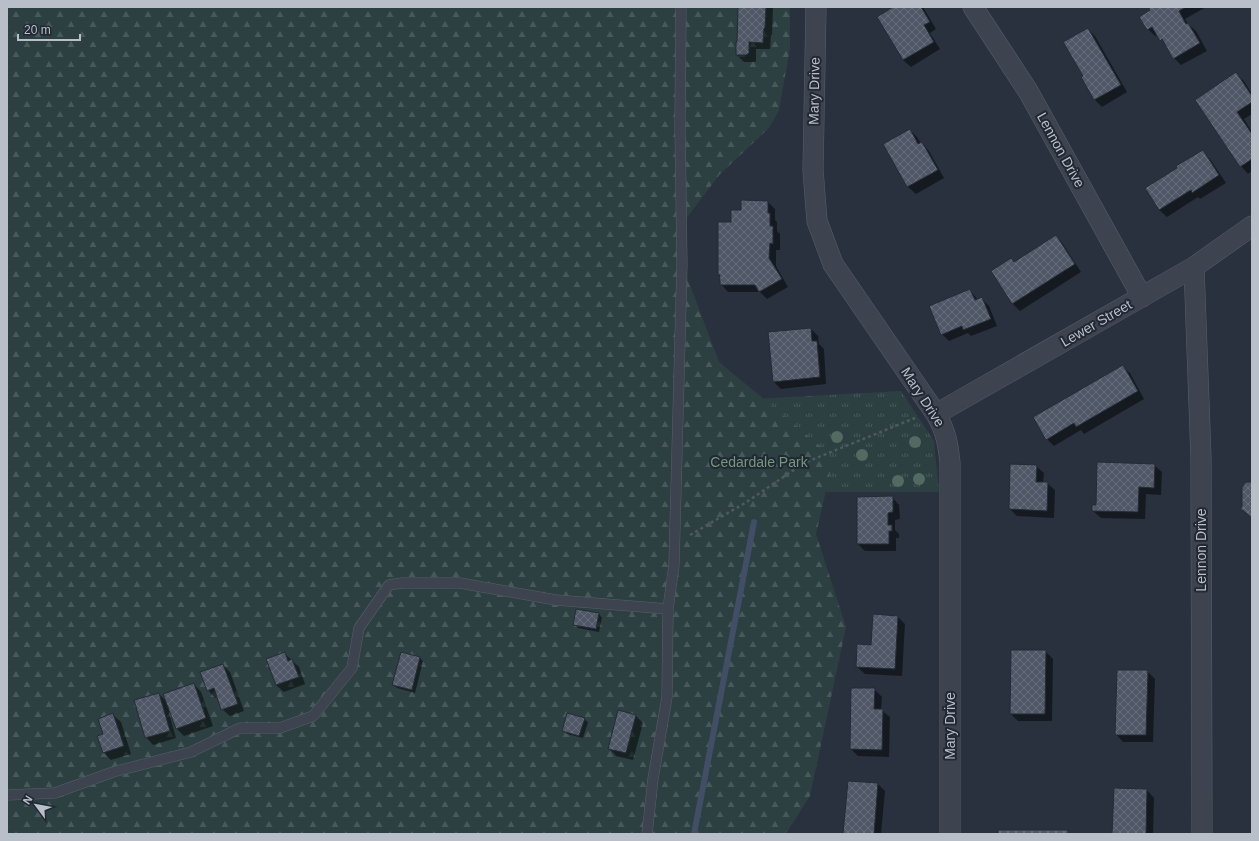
<svg xmlns="http://www.w3.org/2000/svg" width="1259" height="841" font-family="Helvetica,sans-serif">
	<defs>
		<pattern id="grass-tufts" width="24" height="20" patternUnits="userSpaceOnUse"><rect width="24" height="20" fill="#2c3f41"/><path d="M3 7l-1-3M5 7V3M7 7l1-3M15 17l-1-3M17 17v-4M19 17l1-3" fill="none" stroke="#48595b"/></pattern>
		<pattern id="forest-firs" width="22" height="20" patternUnits="userSpaceOnUse"><rect width="22" height="20" fill="#2c3f41"/><path d="M5 1l3.5 6h-7zM16 11l3.5 6h-7z" fill="#48595b"/></pattern>
		<pattern id="building-cross-hatch" width="8" height="8" patternUnits="userSpaceOnUse"><rect width="8" height="8" fill="#505867"/><path d="M0 0l8 8M0 8l8-8" fill="none" stroke="#676e7b"/></pattern>
	</defs>
	<rect width="100%" height="100%" fill="#29313f"/>
	<path fill="url(#grass-tufts)" d="M901 391 934 441 939 492H816L695 402Z"/>
	<path fill="url(#forest-firs)" d="M7 7H790V48L779 110 769 128 720 174 682 224 677 244 682 264 719 362 825 450 830 473 816 534 846 627 810 796 787 832 782 834H7Z"/>
	<path fill="#0007" d="M739 7H773L772 35H771L770 49H756V61L754 62H744L737 55 738 43Z
		M895 7H923L936 29 930 33 940 49 911 67 903 60Z
		M1150 7H1206L1185 19 1188 24 1196 31 1207 51 1181 65 1174 58 1167 46 1158 35 1155 36 1148 29 1151 11Z
		M1088 29 1095 36 1127 92 1102 107 1095 100 1082 78 1084 77Z
		M1236 74 1244 81 1252 94V114L1244 119 1252 132V171L1248 174 1241 166 1197 100Z
		M910 130 917 137 921 144 922 143 929 151 944 178 916 194 908 187 885 144Z
		M1202 152 1210 159 1226 183 1200 199 1198 197 1167 217 1159 210 1147 188Z
		M768 202 775 209V220L777 222V231L780 234V250H776V266L788 287 767 299 760 292H728L721 284 719 275 732 223 742 211Z
		M1056 237 1063 244 1081 272 1020 311 1013 304 993 271 1014 263Z
		M970 290 978 300 982 299 989 306 997 326 971 336 968 333 949 341 942 334Z
		M811 329 818 336 819 344 824 349 826 384 781 389 774 382 769 333Z
		M1122 366 1130 373 1144 399 1084 434 1081 430 1054 446 1047 439Z
		M1154 465 1162 472 1161 495 1146 494 1145 519 1101 518 1093 511 1097 506Z
		M1036 466 1044 473 1043 483H1047L1055 490 1054 518 1017 516 1010 509Z
		M892 497 899 505 900 519 895 520V530L899 534V538H896V551H865L858 544Z
		M599 614 602 618 599 632 578 628 574 624Z
		M898 617 905 624 902 676 865 674 857 667Z
		M1045 651 1053 659 1052 721H1018L1011 714Z
		M284 653 299 667 305 684 284 692 276 685Z
		M402 653 420 658 423 661 415 693 397 688 393 684Z
		M223 665 230 672 244 711 230 716 222 709 218 697 215 698 208 690Z
		M1147 671 1155 679 1153 742H1123L1116 734Z
		M194 684 201 692 213 726 184 736 177 729 171 712 169 713 176 738 153 745 146 737 159 694 168 703Z
		M874 689 882 697 881 710 890 717 889 757 858 756 851 749Z
		M113 715 121 722 131 754 111 760 104 753 99 737 104 735Z
		M636 716 643 723 633 760 616 756 609 748Z
		M584 719 588 722 583 738 567 734 563 730Z
		M849 782 878 784 885 791 881 834H844Z
		M1147 790 1154 798 1153 834H1113Z"/>
	<g fill="none" stroke-linecap="round" stroke-linejoin="round">
		<path stroke="#414e66" stroke-width="6" d="M694 834 754 522"/>
	</g>
	<path fill="url(#building-cross-hatch)" stroke="#242b36" d="M738 7H766L765 28H764L763 43 749 42V53L746 55H736V42H737Z
		M893 7H921L930 22 924 25 934 42 903 60 877 17Z
		M1148 7H1186L1179 11 1186 24 1188 23 1200 43 1173 59 1162 39 1160 41 1152 27 1147 30 1139 17 1150 10Z
		M1088 28 1121 85 1094 100 1081 77 1083 76 1063 42Z
		M1236 72 1252 96V102L1237 112 1252 134V159L1240 167 1195 100Z
		M910 129 918 144 922 142 938 170 907 187 883 144Z
		M1203 150 1219 175 1192 193 1191 190 1159 210 1145 188 1177 168 1176 166Z
		M741 200 768 201V213H770V226H773V244L770 243 769 258 782 279 759 292 755 285H720V279H719L720 275H718V222H731V210H741Z
		M1056 235 1075 264 1012 304 991 271 1011 258 1014 262Z
		M970 289 975 300 982 297 991 319 963 330 962 326 941 335 929 306Z
		M811 328 812 341H817L820 377 773 382 768 332Z
		M1123 365 1138 391 1076 427 1074 423 1046 440 1033 417Z
		M1097 462 1155 464 1154 488 1139 487 1138 512 1092 511V505H1096Z
		M1010 464 1037 465 1036 482H1048L1047 511 1009 509Z
		M1246 482H1252V518L1240 508 1242 507V487Z
		M893 496V512L888 513V525H892V531H889V544H857V497Z
		M576 609 599 613 596 629 573 625Z
		M873 614 898 616 895 669 856 667 857 644 871 645Z
		M1011 650H1046L1045 714H1010Z
		M285 652 288 661 292 659 299 677 276 685 266 659Z
		M401 652 420 657 412 690 392 685Z
		M223 664 238 704 221 710 214 688 207 691 200 672Z
		M1117 670H1148L1146 735H1115Z
		M194 683 206 718 176 729 163 694Z
		M851 688H875L874 709H883L882 750 850 749Z
		M159 693 170 731 145 738 134 700Z
		M618 710 636 715 626 753 608 749Z
		M113 713 124 746 103 753 97 736 103 734 98 719Z
		M567 713 585 718 579 736 562 731Z
		M848 781 878 783 874 834H843Z
		M1114 788 1147 789 1146 834H1112Z
		M998 830H1068V834H998Z"/>
	<g fill="none" stroke-linecap="round" stroke-linejoin="round">
		<g stroke="#585f69" stroke-width="11">
			<path id="lane" d="M7 795 55 793 113 772 191 752 240 728H280L313 716 352 668 359 628 389 585 402 583H460L556 600 668 609
				M647 834 653 779 667 697 668 609 674 565 682 264 680 126 681 7"/>
		</g>
		<g stroke="#585f69" stroke-width="21">
			<path id="street" d="M816 7 813 170 817 221 833 264 936 414C946 432 948 443 950 463V834
				M973 7 1028 91 1142 297
				M1194 267 1201 458 1202 834
				M936 414 1194 267 1252 226"/>
		</g>
		<path stroke="#4b5b5f" stroke-width="2.5" stroke-dasharray="3 3" stroke-linecap="butt" d="M690 535 745 503 804 463 915 418"/>
		<use href="#lane" stroke="#3d444f" stroke-width="10"/>
		<use href="#street" stroke="#3d444f" stroke-width="20"/>
	</g>
	<g fill="#526a61">
		<circle cx="837" cy="437" r="6"/>
		<circle cx="915" cy="442" r="6"/>
		<circle cx="862" cy="455" r="6"/>
		<circle cx="919" cy="479" r="6"/>
		<circle cx="898" cy="481" r="6"/>
	</g>
	<g text-anchor="middle" dominant-baseline="central" stroke-width="4" stroke-linejoin="round" paint-order="stroke">
		<g font-size="14" fill="#b9bfc9" stroke="#222934">
			<text transform="translate(814 91) rotate(-89)">Mary Drive</text>
			<text transform="translate(1061 150) rotate(61)">Lennon Drive</text>
			<text transform="translate(1096 323) rotate(-30)">Lewer Street</text>
			<text transform="translate(923 397) rotate(57)">Mary Drive</text>
			<text transform="translate(1201 550) rotate(-90)">Lennon Drive</text>
			<text transform="translate(950 726) rotate(-90)">Mary Drive</text>
		</g>
		<g font-size="14" fill="#73987d" stroke="#222934">
			<text x="759" y="462">Cedardale Park</text>
		</g>
	</g>
	<rect width="1259" height="841" fill="none" stroke="#b9bfc9" stroke-width="16"/>
	<g transform="translate(36 805) rotate(302)" stroke="#222934" stroke-width="3" paint-order="stroke">
	<path d="M0-3L7 15L0 10L-7 15Z" fill="#b9bfc9"/>
	<text y="-6" font-size="11" font-weight="bold" text-anchor="middle" fill="#b9bfc9">N</text>
	</g>
	<path d="M18 34v6h62v-6" fill="none" stroke="#b9bfc9" stroke-width="2"/>
	<text x="24" y="34" font-size="12" fill="#b9bfc9" stroke="#222934" stroke-width="3" paint-order="stroke">20 m</text>
</svg>
